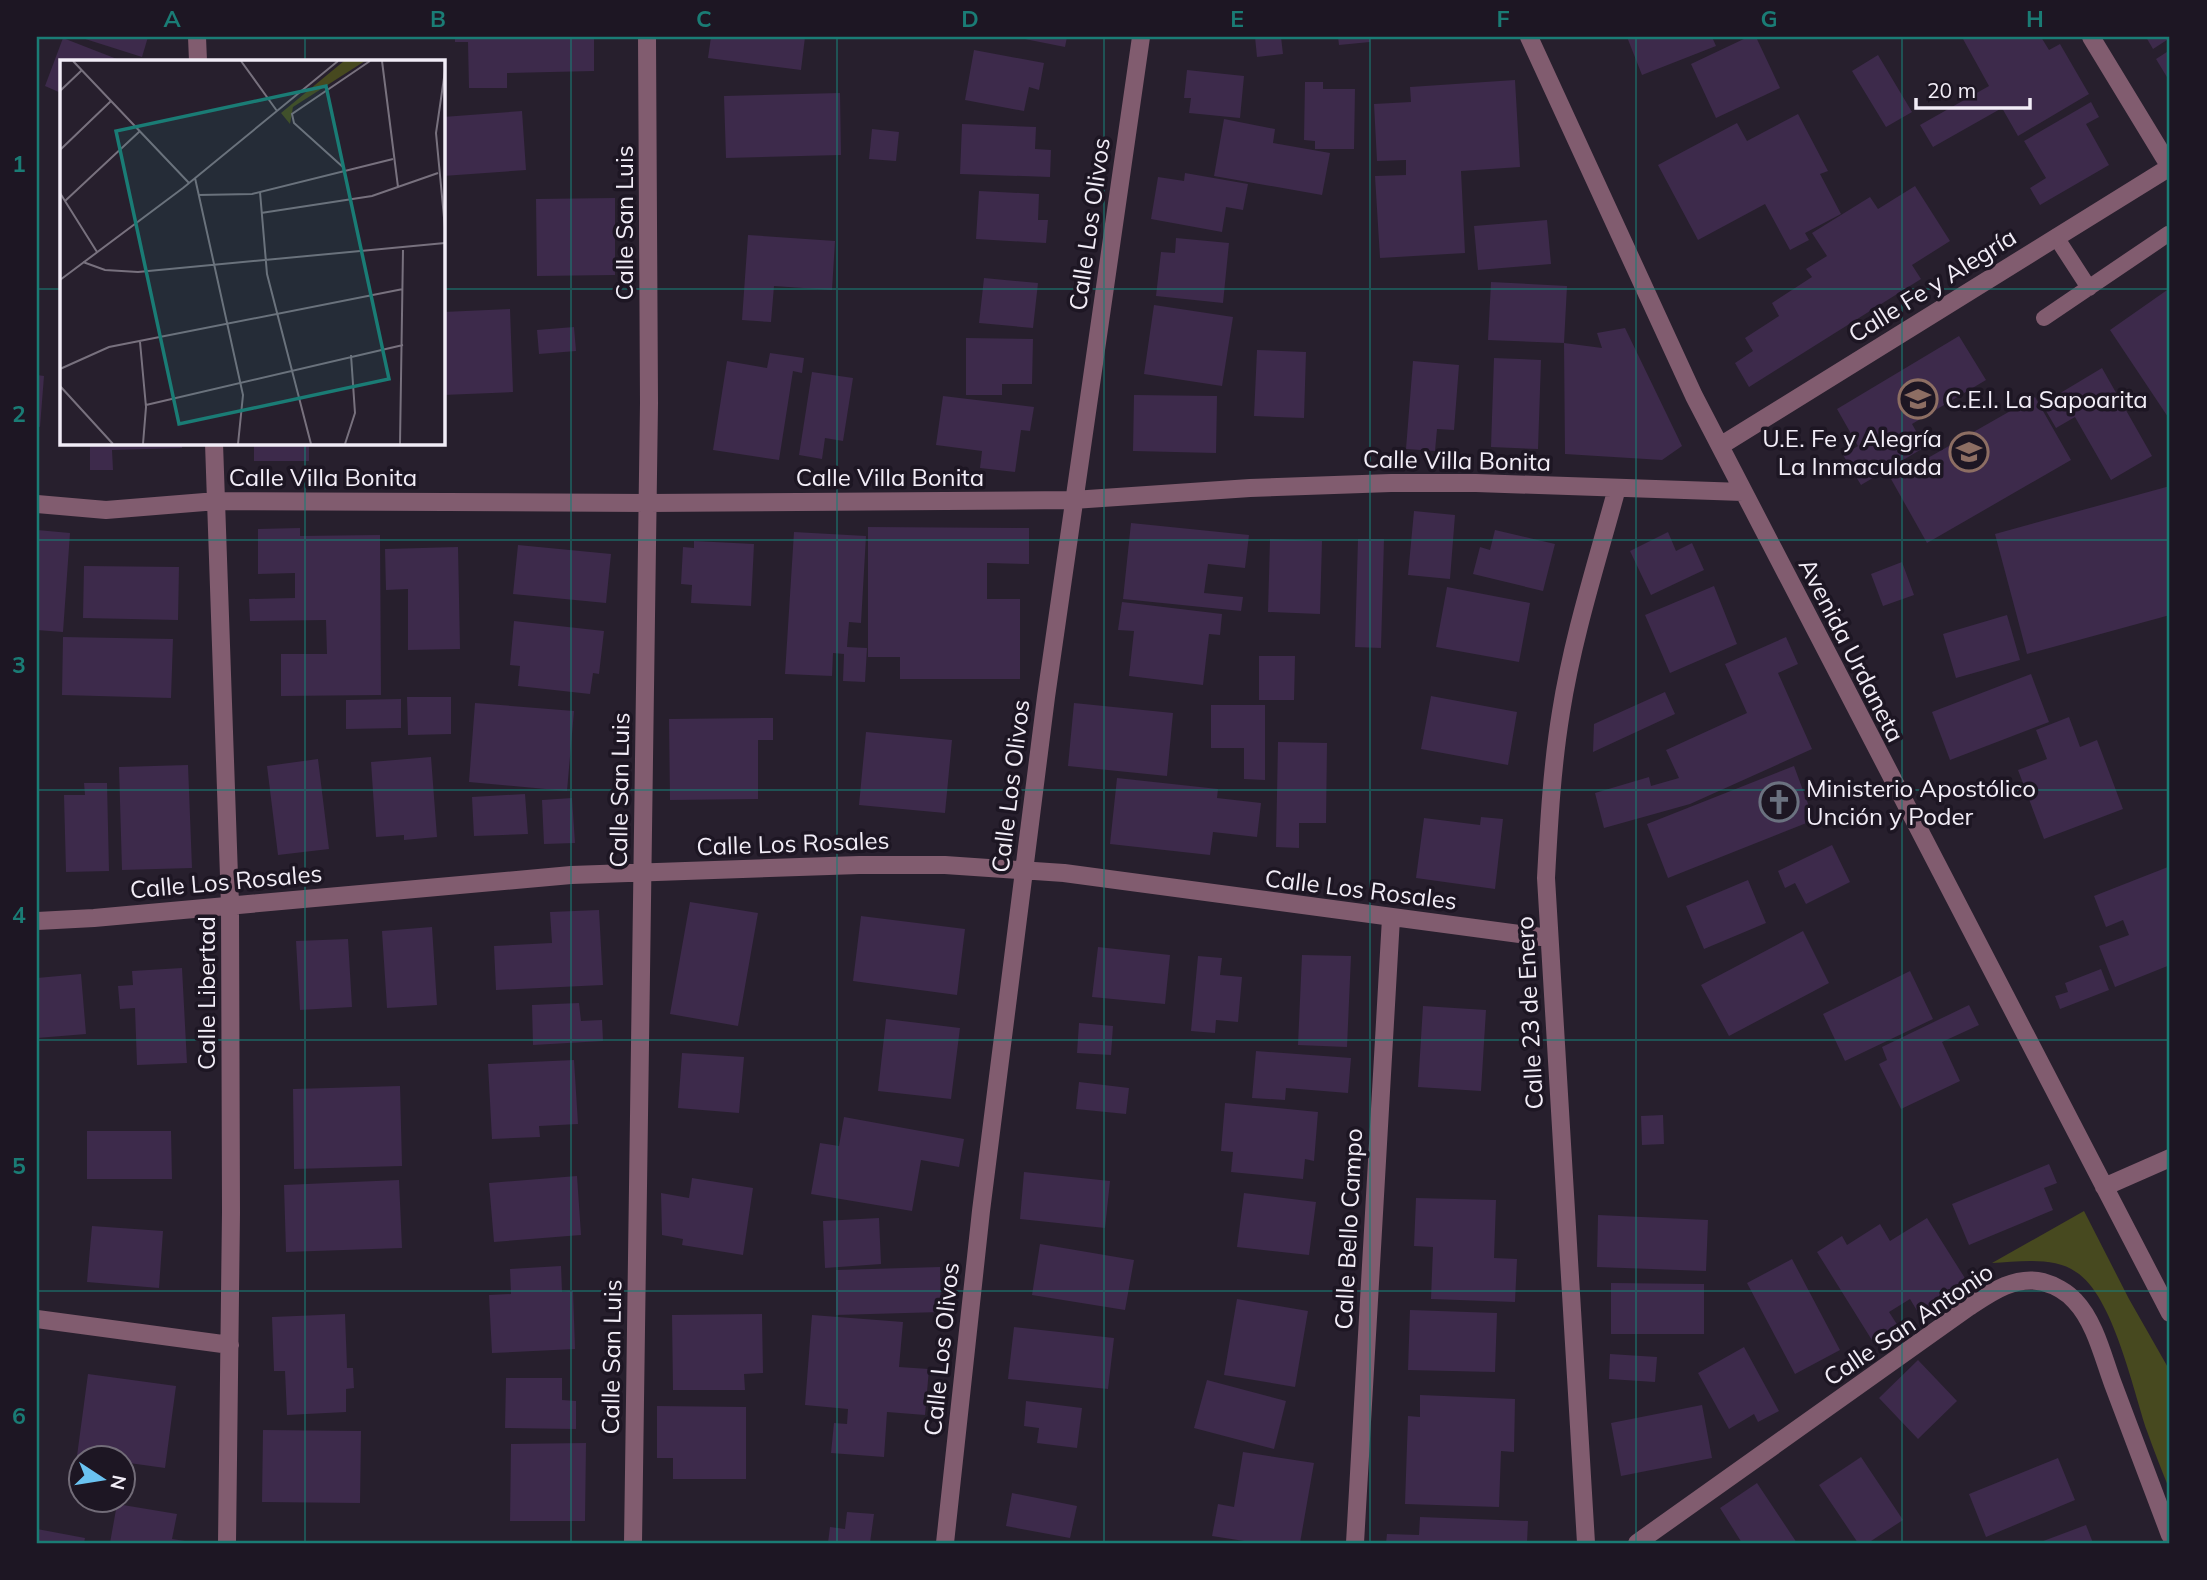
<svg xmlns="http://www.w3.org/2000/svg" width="2207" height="1580" font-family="Mulish,sans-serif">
	<rect width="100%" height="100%" fill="#271f2d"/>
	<path fill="#47491f" d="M2084 1211 2129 1299 2170 1371V1491C2162 1471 2154 1451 2147 1431 2133 1390 2113 1295 2076 1272 2053 1256 2018 1262 1992 1263Z"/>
	<path fill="#3d2a4b" d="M79 37H148L142 57Z
		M455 37H594V71L507 73V88H469L468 42H455Z
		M711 37H805L801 70 708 58Z
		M1015 37H1067L1065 47Z
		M1255 37H1281L1283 54 1257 57Z
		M1338 37H1370V42L1339 45Z
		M1627 37H1712L1716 46 1642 75Z
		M1748 37H1756L1780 88 1716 118 1691 64Z
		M1967 37H2041L2049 50 2060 44 2089 94 2018 136 2002 108 1933 147 1920 125 1989 86 1963 39Z
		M2146 37H2170V38L2153 49Z
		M63 38 122 61H61V93L45 86Z
		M974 50 1044 63 1039 90 1029 87 1024 111 965 100Z
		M2170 50V82L2156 59Z
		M1878 55 1912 112 1886 127 1852 71Z
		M1187 70 1244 76 1240 118 1189 113 1191 98H1184Z
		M1515 80 1520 167 1461 171 1465 253 1380 258 1375 176 1406 175V160L1377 161 1374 104 1411 102 1410 87Z
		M1305 82H1323V89H1355L1354 149H1315V141L1304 140Z
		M840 93 841 155 726 158 724 96Z
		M2091 102 2099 117 2086 124 2109 165 2040 205 2030 188 2046 178 2024 141Z
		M522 111 526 170 443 176V117Z
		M1798 114 1828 171 1820 174 1841 214 1805 233 1809 240 1790 250 1765 204 1698 240 1658 165 1737 123 1747 141Z
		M1224 119 1275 129 1273 143 1330 153 1322 195 1214 176Z
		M962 124 1036 127 1035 149 1051 150 1050 177 960 174Z
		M872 129 899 132 896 161 869 159Z
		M1185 173 1248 184 1243 210 1226 207 1222 232 1151 219 1158 177 1184 181Z
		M1915 186 1950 241 1912 265 1921 279 1749 387 1735 363 1753 351 1745 338 1779 316 1772 303 1812 277 1806 269 1827 256 1812 233 1870 197 1878 209Z
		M979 191 1039 194 1038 220H1048L1046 243 976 239Z
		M615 198V275L537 276 536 199Z
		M1547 220 1551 264 1478 270 1474 226Z
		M748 235 835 241 832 290 774 286 771 322 742 320Z
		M1176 238 1229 243 1223 303 1156 296 1161 252 1175 253Z
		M984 278 1038 283 1033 328 979 323Z
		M1491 282 1567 286 1564 343 1602 348 1597 333 1625 328 1682 446 1662 460 1565 454 1564 343 1488 340Z
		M2170 288V420L2110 330Z
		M1154 305 1233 317 1222 386 1144 374Z
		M510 309 513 392 443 395V312Z
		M574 327 576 351 539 354 537 330Z
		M1959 336 1986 380 1912 424 1925 447 1861 485 1843 455 1858 446 1837 409Z
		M966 338 1033 339 1032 384H1002V395H966Z
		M1257 350 1306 352 1304 418 1254 416Z
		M770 353 804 358 802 373 793 371 779 460 713 450 727 361 767 368Z
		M1494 358 1541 360 1538 449 1491 447Z
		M1413 361 1459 365 1454 430 1437 429 1435 451 1406 449Z
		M2102 368 2152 456 2111 480 2075 417 2056 428 2042 404Z
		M812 372 853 378 843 441 825 438 822 459 799 455Z
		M37 375 44 376 40 427 37 426Z
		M1134 395 1217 396 1216 453 1133 451Z
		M943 396 1034 407 1030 431 1021 430 1015 472 980 468 982 451 936 445Z
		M2035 397 2071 460 1927 543 1891 479Z
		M90 443H182V448L112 450 113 470H90Z
		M254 443H309V461H254Z
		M2170 486V615L2027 654 1995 534Z
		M1414 511 1455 515 1450 579 1408 575Z
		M1131 523 1249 535 1245 568 1208 564 1204 593 1243 597 1241 611 1123 599Z
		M868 527 1029 528V564L987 563V599H1020V679H900V657H868Z
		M300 528V536L380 535 381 695 281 696V654H327L326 620 250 621 249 599 295 598V573L258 574V529Z
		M37 530 70 533 63 632 37 630Z
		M1495 530 1555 544 1543 591 1473 574 1480 547 1490 550Z
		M794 532 866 536 861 623 849 622 847 647 867 648 865 682 843 681 844 654 833 653 832 676 785 674Z
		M1668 532 1676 551 1692 543 1704 570 1651 595 1630 551Z
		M1270 539 1322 541 1320 614 1268 612Z
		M1358 539H1384L1381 648 1355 647Z
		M694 541 754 544 751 606 691 603 692 585 681 584 683 547 694 548Z
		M518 545 611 554 606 603 513 594Z
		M458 547 460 649 408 650V589L386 590 385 549Z
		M1902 562 1914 595 1883 606 1871 574Z
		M84 566 179 567 178 620 83 618Z
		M1714 586 1737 644 1670 673 1645 615Z
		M1447 587 1530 603 1519 662 1436 647Z
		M1122 602 1222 614 1220 635 1209 634 1203 685 1129 676 1134 631 1118 630Z
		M2007 615 2020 660 1956 678 1943 634Z
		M514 621 604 631 599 674 593 673 590 694 518 686 520 666 510 665Z
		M63 637 173 639 171 698 62 695Z
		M1786 637 1798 664 1778 673 1812 749 1690 804 1604 828 1595 793 1649 777 1651 786 1679 778 1666 750 1747 713 1725 664Z
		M1259 656H1295L1294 700H1259Z
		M2031 674 2049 722 1950 760 1932 712Z
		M1665 692 1675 714 1593 752 1594 724Z
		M1431 696 1517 712 1508 765 1421 749Z
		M407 697H451V734L408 735Z
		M401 699V728L346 729V700Z
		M475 703 574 711 567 791 469 782Z
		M1074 703 1173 713 1167 776 1068 766Z
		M1211 705H1265V780L1244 779V748H1211Z
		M2069 717 2080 747 2097 740 2123 809 2044 839 2018 770 2047 759 2036 730Z
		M773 718V740H758V799L670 800 669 719Z
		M866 732 952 740 945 813 859 805Z
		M1278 742 1327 743 1326 823H1299V848L1276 847Z
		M431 757 437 837 404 840V835L376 837 371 762Z
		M318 759 329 849 278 855 267 766Z
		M188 765 192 868 122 870 119 767Z
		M1794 766 1814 820 1668 878 1647 824Z
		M1117 778 1218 789 1217 798 1261 803 1257 837 1213 832 1210 855 1110 844Z
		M84 783H107L109 871 66 872 64 795H85Z
		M525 794 528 834 474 836 472 797Z
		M572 798 575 843 544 844 542 800Z
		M1481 817 1503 819 1495 889 1416 878 1424 818 1480 825Z
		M1832 845 1850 882 1806 904 1795 883 1785 888 1778 871Z
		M2168 867 2170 874V965L2115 987 2099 946 2129 935 2123 920 2106 927 2094 896Z
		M1748 880 1766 923 1704 949 1686 906Z
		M690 902 758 913 738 1026 670 1014Z
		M599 910 603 985 496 990 494 946 552 943 550 912Z
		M861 916 965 929 957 995 853 981Z
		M432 927 437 1005 387 1008 382 931Z
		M1803 931 1829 983 1729 1036 1701 985Z
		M348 939 352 1007 300 1010 296 941Z
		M1098 947 1170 955 1165 1004 1092 997Z
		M1302 955 1351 956 1347 1047 1298 1045Z
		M1198 956 1222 958 1220 975 1242 977 1238 1022 1216 1020 1215 1033 1191 1031Z
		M182 968 187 1063 137 1065 135 1008 120 1009 118 986 133 985 132 971Z
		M2101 969 2109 990 2060 1009 2055 996 2068 992 2065 983Z
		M1910 971 1933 1019 1845 1061 1823 1014Z
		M81 974 86 1034 37 1038V978Z
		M579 1003 581 1021 602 1020 603 1041 533 1045 532 1005Z
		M1969 1005 1979 1025 1942 1042 1960 1081 1901 1109 1879 1064 1887 1060 1882 1047Z
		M1423 1006 1486 1010 1481 1091 1418 1087Z
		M886 1019 960 1028 951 1099 878 1091Z
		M1079 1023 1113 1026 1111 1055 1077 1053Z
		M1256 1051 1351 1058 1348 1093 1286 1088 1285 1100 1252 1098Z
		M682 1053 744 1057 739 1113 678 1108Z
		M574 1060 578 1124 539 1126 540 1137 492 1139 488 1064Z
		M1079 1082 1129 1088 1126 1114 1076 1109Z
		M400 1086 402 1166 294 1169 293 1089Z
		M1225 1103 1318 1112 1314 1161 1305 1159 1303 1179 1231 1172 1233 1152 1221 1151Z
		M1663 1115 1664 1144 1642 1145 1641 1116Z
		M844 1117 964 1139 959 1167 921 1160 912 1211 811 1194 820 1143 839 1146Z
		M87 1131H171L172 1179H87Z
		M2049 1164 2057 1183 2044 1188 2053 1210 1969 1245 1952 1204Z
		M1024 1172 1110 1181 1105 1228 1020 1219Z
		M577 1176 581 1235 494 1242 489 1183Z
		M692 1178 753 1188 743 1255 682 1245 683 1239 662 1235 661 1193 689 1198Z
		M399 1180 402 1248 286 1252 284 1185Z
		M1244 1193 1316 1202 1309 1255 1237 1247Z
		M1416 1198 1496 1200 1494 1258 1517 1259 1515 1302 1431 1299 1433 1247 1414 1246Z
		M1598 1215 1708 1220 1706 1271 1597 1267Z
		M879 1218 881 1264 825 1268 823 1221Z
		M1927 1218 1968 1283 1919 1314 1910 1299 1889 1312 1900 1329 1875 1345 1817 1252 1842 1236 1847 1245 1880 1224 1890 1241Z
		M92 1226 163 1231 159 1288 87 1282Z
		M1040 1244 1134 1260 1125 1310 1032 1295Z
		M1792 1259 1840 1350 1795 1374 1747 1283Z
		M561 1266 562 1292 573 1291 575 1349 492 1353 489 1295 511 1294 510 1269Z
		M940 1267 941 1312 836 1315V1270Z
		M1611 1283 1704 1284V1334H1611Z
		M1237 1299 1308 1311 1295 1387 1224 1375Z
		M1410 1310 1497 1313 1495 1372 1408 1370Z
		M345 1314 347 1368H353L354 1388 346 1389V1412L287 1415 285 1371H274L272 1317Z
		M762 1314 763 1373 744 1374 745 1390H673L672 1315Z
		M812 1315 903 1322 899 1367 929 1369 925 1415 887 1412 884 1457 831 1453 834 1423 847 1424 848 1409 805 1405Z
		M1014 1327 1114 1338 1108 1389 1008 1379Z
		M1744 1347 1779 1411 1758 1422 1754 1414 1729 1429 1698 1373Z
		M1610 1354 1657 1357 1655 1382 1609 1379Z
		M1918 1360 1957 1401 1918 1439 1879 1398Z
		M88 1374 176 1386 165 1468 122 1462V1458L77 1456Z
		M506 1378H562V1400L576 1401V1429L505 1428Z
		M1207 1380 1286 1401 1274 1449 1194 1428Z
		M1420 1395 1515 1399 1514 1452 1501 1451 1499 1507 1405 1504 1408 1416 1420 1417Z
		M1026 1401 1082 1408 1077 1448 1037 1443 1039 1428 1024 1426Z
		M1702 1405 1712 1458 1621 1476 1611 1423Z
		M657 1406 746 1407V1479H673V1458H657Z
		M263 1430 361 1431 360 1503 262 1502Z
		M586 1443 585 1521H510L511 1444Z
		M1243 1452 1314 1463 1300 1543H1257L1212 1536 1218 1504 1234 1507Z
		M1861 1457 1903 1520 1868 1543H1858L1819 1485Z
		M2058 1458 2075 1500 1986 1537 1969 1494Z
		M1757 1483 1797 1543H1742L1720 1508Z
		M1012 1493 1077 1506 1070 1538 1006 1526Z
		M117 1504 177 1514 172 1539 185 1541V1543H110Z
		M847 1512 874 1514 870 1543H828L830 1527 845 1529Z
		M1420 1517 1528 1521 1527 1543H1386L1387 1534 1419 1535Z
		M2086 1525 2093 1543H2038Z
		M37 1529 85 1538 84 1543H37Z"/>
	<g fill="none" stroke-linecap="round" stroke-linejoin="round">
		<path stroke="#815c6f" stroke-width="16" d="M2056 237 2089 288
			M2044 318 2168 234"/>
		<path stroke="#815c6f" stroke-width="18" d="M197 37 198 61
			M1529 37 1694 396 2170 1313
			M2091 37 2170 167
			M214 443 230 905 231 1212 227 1543
			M1720 446 2170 167
			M37 504 106 510 217 501 648 503 1073 500 1250 488 1391 483H1476L1743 492
			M37 921 94 918 571 875 859 865H945L1064 873 1549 938
			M2104 1187 2170 1158
			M37 1319 230 1345
			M633 1543 649 403 647 37
			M945 1543 981 1211 1046 697 1141 37
			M1355 1543 1391 918
			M1586 1543 1546 878C1549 822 1552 767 1561 712 1573 636 1597 562 1617 488
			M1637 1543 1969 1307C1990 1293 2015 1275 2043 1282 2054 1285 2067 1292 2075 1301 2095 1322 2103 1357 2113 1384 2132 1434 2151 1485 2170 1535"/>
	</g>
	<path fill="none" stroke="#1a7c75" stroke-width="2" stroke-opacity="0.55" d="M305 37V61M571 37V1543M837 37V1543M1104 37V1543M1370 37V1543M1636 37V1543M1902 37V1543M37 289H61M443 289H2170M305 443V1543M37 540H2170M37 790H2170M37 1040H2170M37 1291H2170"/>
	<defs>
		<g id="school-ring" transform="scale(2.0125)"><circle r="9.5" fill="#1d1623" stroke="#8d6e63" stroke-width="1.5"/><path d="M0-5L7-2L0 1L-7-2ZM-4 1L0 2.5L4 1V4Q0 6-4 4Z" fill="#8d6e63"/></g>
		<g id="church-ring" transform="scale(2.0125)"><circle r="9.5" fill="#1d1623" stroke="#6b7280" stroke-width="1.5"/><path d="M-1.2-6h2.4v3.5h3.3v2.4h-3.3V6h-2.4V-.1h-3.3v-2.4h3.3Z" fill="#6b7280"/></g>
	</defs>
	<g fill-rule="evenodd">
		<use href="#school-ring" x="1918" y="399"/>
		<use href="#school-ring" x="1969" y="452"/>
		<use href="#church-ring" x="1779" y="802"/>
	</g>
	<g text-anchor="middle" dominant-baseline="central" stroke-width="7" stroke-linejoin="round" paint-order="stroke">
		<g font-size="24" fill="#f2edf7" stroke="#1d1623">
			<text transform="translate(624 223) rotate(-90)">Calle San Luis</text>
			<text transform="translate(1089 224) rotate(-82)">Calle Los Olivos</text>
			<text transform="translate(1932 285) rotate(-32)">Calle Fe y Alegría</text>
			<text transform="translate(1457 460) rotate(1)">Calle Villa Bonita</text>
			<text x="323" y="477">Calle Villa Bonita</text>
			<text x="890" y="477">Calle Villa Bonita</text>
			<text transform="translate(1852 650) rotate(63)">Avenida Urdaneta</text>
			<text transform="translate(1010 786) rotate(-83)">Calle Los Olivos</text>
			<text transform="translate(619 790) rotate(-89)">Calle San Luis</text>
			<text transform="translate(793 843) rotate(-2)">Calle Los Rosales</text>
			<text transform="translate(226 881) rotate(-5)">Calle Los Rosales</text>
			<text transform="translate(1361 889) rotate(7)">Calle Los Rosales</text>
			<text transform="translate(206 993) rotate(-90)">Calle Libertad</text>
			<text transform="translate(1529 1013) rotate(-93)">Calle 23 de Enero</text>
			<text transform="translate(1348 1229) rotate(-87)">Calle Bello Campo</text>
			<text transform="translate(1908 1324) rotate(-34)">Calle San Antonio</text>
			<text transform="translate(941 1349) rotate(-84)">Calle Los Olivos</text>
			<text transform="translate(611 1357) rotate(-89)">Calle San Luis</text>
		</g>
		<g font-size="24" fill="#f2edf7" stroke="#1d1623" text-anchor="start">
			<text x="1945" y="399">C.E.I. La Sapoarita</text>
			<text x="1942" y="438" text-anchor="end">U.E. Fe y Alegría<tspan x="1942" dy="28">La Inmaculada</tspan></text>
			<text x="1806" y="788">Ministerio Apostólico<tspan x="1806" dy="28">Unción y Poder</tspan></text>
		</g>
	</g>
	<g transform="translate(60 60)">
		<rect width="385" height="385" fill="#271f2d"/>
		<path d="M284 1H305L233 47 230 64 221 53Z" fill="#47491f"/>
		<path fill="none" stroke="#78717e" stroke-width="2" d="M13 1 129 123M181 1 217 51M322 1 338 127M385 11 376 73 385 168M0 31 22 10M0 90 51 41M284 108 234 63 232 54 310 1M135 118 183 335 178 384M200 132 207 214 251 384M0 133 37 192M138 135 192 134 333 99M5 141 80 71M201 153 312 136 378 113M23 202 45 210 78 212 385 183M0 220 123 128 278 1M80 282 86 347 83 384M0 309 49 287 343 229M0 326 53 384M86 345 343 285M285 384 295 353 291 295M340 384 343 190"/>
		<path fill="#1a7c75" fill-opacity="0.15" stroke="#1a7c75" stroke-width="3.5" d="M266 26 329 319 119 364 56 71Z"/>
		<rect width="385" height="385" fill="none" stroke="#f2edf7" stroke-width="3.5"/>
	</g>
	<rect width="2207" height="1580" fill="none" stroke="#1d1623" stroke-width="77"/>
	<g transform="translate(102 1479) rotate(102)"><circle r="33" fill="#1d1623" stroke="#726c78" stroke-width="2"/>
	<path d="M0-5L12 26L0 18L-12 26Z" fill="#6ac3f1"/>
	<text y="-10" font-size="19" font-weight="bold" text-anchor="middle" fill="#f2edf7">N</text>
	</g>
	<path d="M1916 98v10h114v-10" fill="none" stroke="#f2edf7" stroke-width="3.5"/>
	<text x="1927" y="98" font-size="21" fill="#f2edf7" stroke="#1d1623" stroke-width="5" paint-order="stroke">20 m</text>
	<rect x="38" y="38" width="2130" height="1504" fill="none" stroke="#1a7c75" stroke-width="2.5"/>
	<g font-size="23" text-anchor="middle" font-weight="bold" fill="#1a7c75">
		<text x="172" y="27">A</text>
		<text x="438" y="27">B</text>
		<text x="704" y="27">C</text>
		<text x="970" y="27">D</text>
		<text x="1237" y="27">E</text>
		<text x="1503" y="27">F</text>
		<text x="1769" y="27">G</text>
		<text x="2035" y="27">H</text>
		<text x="19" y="172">1</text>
		<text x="19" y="422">2</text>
		<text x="19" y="673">3</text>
		<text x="19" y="923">4</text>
		<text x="19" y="1174">5</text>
		<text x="19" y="1424">6</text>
	</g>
</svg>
